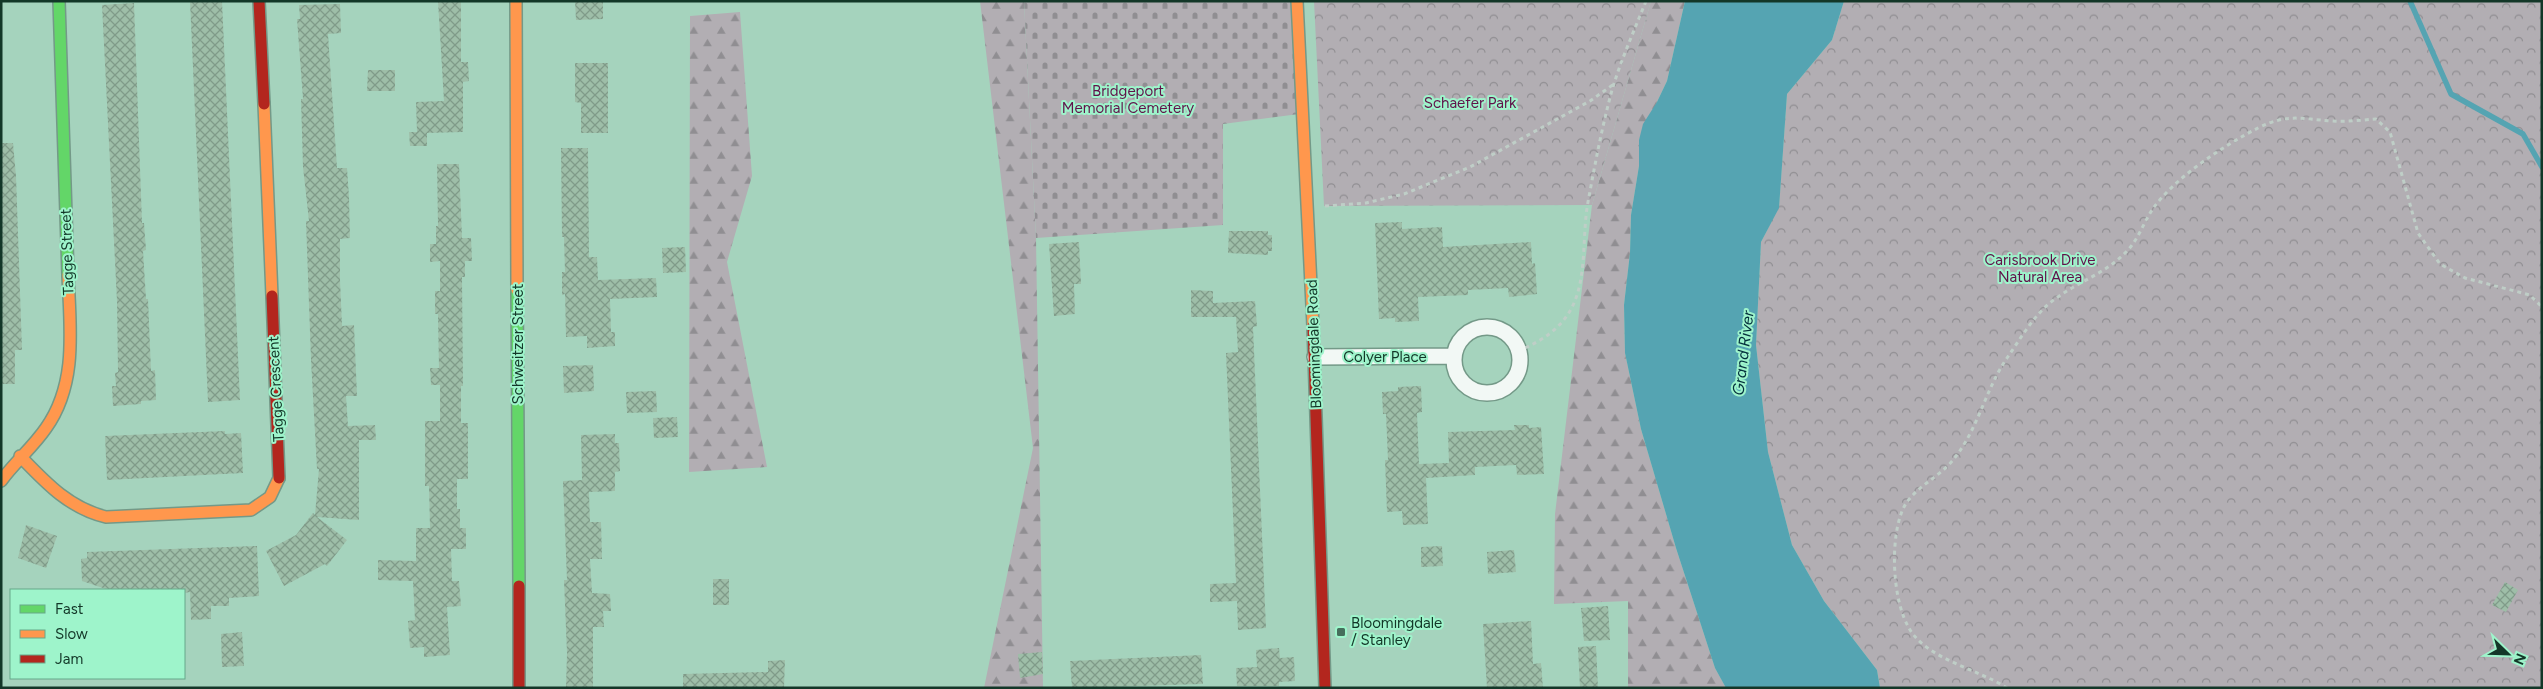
<svg xmlns="http://www.w3.org/2000/svg" width="2543" height="689" font-family="Figtree,sans-serif">
	<defs>
		<pattern id="forest-firs" width="22" height="20" patternUnits="userSpaceOnUse" patternTransform="scale(1.25)"><rect width="22" height="20" fill="#b2aeb3"/><path d="M5 1l3.5 6h-7zM16 11l3.5 6h-7z" fill="#908e92"/></pattern>
		<pattern id="cemetery-stones" width="16" height="16" patternUnits="userSpaceOnUse" patternTransform="scale(1.25)"><rect width="16" height="16" fill="#b2aeb3"/><path d="M2 7V4a2 2 0 0 1 4 0v3zM10 15v-3a2 2 0 0 1 4 0v3z" fill="#908e92"/></pattern>
		<pattern id="park-crowns" width="20" height="18" patternUnits="userSpaceOnUse" patternTransform="scale(1.25)"><rect width="20" height="18" fill="#b2aeb3"/><path d="M2 6a3 3 0 1 1 6 0M12 15a3 3 0 1 1 6 0" fill="none" stroke="#908e92"/></pattern>
		<pattern id="building-cross-hatch" width="8" height="8" patternUnits="userSpaceOnUse" patternTransform="scale(1.25)"><rect width="8" height="8" fill="#9ebea8"/><path d="M0 0l8 8M0 8l8-8" fill="none" stroke="#809b89"/></pattern>
	</defs>
	<rect width="100%" height="100%" fill="#a5d3bd"/>
	<path fill="url(#forest-firs)" d="M980 1H1024L1036 238 1043 688H984L1033 448Z
		M1651 1H1685L1667 81 1639 140V166L1631 215 1630 253 1624 305 1625 353 1641 429 1676 548 1715 668 1726 688H1628V601L1554 604 1555 514 1592 205Z
		M740 12 752 176 727 262 767 467 689 472 690 16Z"/>
	<path fill="url(#cemetery-stones)" d="M1024 1H1294L1299 114 1223 124V225L1036 238Z"/>
	<path fill="url(#park-crowns)" d="M1314 1H1651L1592 205 1324 206Z
		M1844 1H2542V688H1880L1877 670 1824 601 1792 545 1768 452 1756 345 1761 242 1779 207 1787 94 1832 40Z"/>
	<path fill="#55a4b2" d="M1685 1H1844L1832 40 1787 94 1779 208 1761 242 1756 345 1768 452 1792 545 1824 601 1877 670 1880 688H1726L1715 668 1676 548 1641 429 1625 353 1624 305 1630 253 1631 215 1639 166V140L1643 124 1657 102 1667 81Z"/>
	<g fill="none" stroke-linecap="round" stroke-linejoin="round">
		<path stroke="#55a4b2" stroke-width="5.5" d="M2410 1 2451 94 2523 134 2542 167"/>
	</g>
	<path fill="url(#building-cross-hatch)" d="M190 1H222L240 400 208 402Z
		M438 1H461V62H468L469 81 463 82V132L427 133V146H410L409 132H417L416 102 444 101Z
		M575 1H603V19L576 20Z
		M134 3 142 223H144L146 250 143 251 146 299H148L151 371 155 370 156 400 141 401V404L113 406 112 386H116L115 373 118 372 117 301 102 5Z
		M340 4 341 33 328 34 337 168H347L349 197 350 238 340 239V280L342 326 354 325 357 396H346L348 426 375 425 376 440H359V520L317 517 347 540 327 566 325 564 284 586 266 551 296 535 313 513 315 515 319 469H317L311 360 306 221H309L303 167 301 99H303L297 19H300L299 5Z
		M575 63H608V133H581V103L575 102Z
		M368 70H395V91H367Z
		M1 143H13L16 176 22 350H15V384H1Z
		M561 148H588L589 257H597L598 280 656 278 657 297 610 299 611 332H615V346L587 348V336L566 337 565 294 562 295V272H565L564 237H562Z
		M437 164H459L462 238H471L472 261H465V277H462L463 386H461V423H468V479H457V509H460V528H466V549H451L452 581H459L461 606 447 607 450 655 424 657V647L410 648 408 621 415 620 413 581 378 580V560L416 561V528H430L429 486H425V421H440V385H431L430 368H439L438 314H435V291H440V261L430 262V244H436V226H438Z
		M1402 222V229L1442 227 1443 247 1531 242 1532 264 1535 263 1537 294 1509 297 1508 288 1468 290V295L1418 297 1419 321 1395 322V318L1379 319 1375 223Z
		M1229 231H1268V235H1272V251H1268V255L1228 253Z
		M1079 242 1081 284H1074L1075 314 1054 316 1049 244Z
		M685 247 686 272 663 273 662 248Z
		M1191 290 1213 291V303L1255 301 1257 326 1253 327 1266 628 1238 630 1237 601 1210 602V584L1236 583 1226 353 1238 352 1236 317H1191Z
		M593 365 594 391 564 393 563 366Z
		M1421 386 1422 412 1417 413 1419 464 1449 463 1448 432 1515 430 1514 425H1529V428L1541 427 1544 474 1517 475 1516 465 1475 467V475L1426 478 1428 524 1403 525 1402 511 1387 512 1385 460H1388L1386 414H1383L1382 392 1398 391V387Z
		M656 391 657 412 627 413 626 392Z
		M677 417 678 437 654 438 653 418Z
		M225 431V434L241 433 243 473 107 480 105 436Z
		M615 434V443H619L620 471 615 472V491L589 492 590 522H601L602 559H590L592 593 610 594 611 611H603L604 627H593V688H566L567 653 564 580H567L563 481 582 480 581 435Z
		M26 525 57 536 46 568 18 558Z
		M257 546 259 596 229 598V606H211V619L191 620 190 592 184 593V590H109L82 581 81 559 87 558V552Z
		M1442 546 1443 566 1421 567V547Z
		M1514 550 1516 572 1488 574 1487 552Z
		M713 579H729V605H713Z
		M2505 582 2518 590 2506 612 2492 605Z
		M1608 606 1610 640 1584 641 1581 608Z
		M1531 621 1533 664 1541 663 1543 688H1487L1483 624Z
		M242 632 244 666 222 667 221 634Z
		M1596 646 1598 688H1580L1578 647Z
		M1279 648 1280 658 1294 657 1295 681 1279 682V686H1237L1236 668 1257 667 1256 650Z
		M1042 652 1043 674 1020 678 1018 654Z
		M1201 655 1203 684 1072 688 1070 661Z
		M785 660 784 688H683V674L768 672V661Z"/>
	<g fill="none" stroke-linecap="round" stroke-linejoin="round">
		<g stroke="#749988" stroke-width="18">
			<path id="street" d="M1454 360a33 33 0 1 1 66 0a33 33 0 1 1-66 0Z
				M1315 357 1454 356"/>
		</g>
		<g stroke="#749988" stroke-width="14">
			<path id="fast" d="M59 1 68 275
				M517 290 519 586"/>
		</g>
		<g stroke="#749988" stroke-width="14">
			<path id="slow" d="M516 1 517 290
				M1297 1 1313 326
				M264 104 272 296
				M20 456C46 483 69 508 106 517L251 510 270 497 279 478
				M1 481C15 462 33 447 46 428 78 383 70 327 68 275"/>
		</g>
		<g stroke="#749988" stroke-width="14">
			<path id="jam" d="M259 1 264 104
				M272 296 279 478
				M1313 326 1325 688
				M519 586V688"/>
		</g>
		<path stroke="#bfcec7" stroke-width="3" stroke-dasharray="4 4" stroke-linecap="butt" d="M1325 206 1366 203 1404 194 1470 167 1590 101 1614 84
			M1518 351C1542 341 1563 328 1574 303 1587 273 1582 234 1588 202 1595 164 1602 127 1612 90 1621 60 1634 31 1646 1
			M2007 688C1978 669 1926 659 1909 628 1893 601 1890 545 1901 514 1909 489 1937 480 1953 460 1978 430 1985 390 2007 358 2021 338 2035 313 2055 299 2078 282 2106 273 2126 252 2138 240 2143 224 2152 210 2174 178 2223 146 2258 128 2288 113 2301 119 2332 121 2346 122 2362 120 2376 119L2390 132 2418 233 2440 264 2465 278 2530 295 2542 307"/>
		<use href="#street" stroke="#f2f8f5" stroke-width="15"/>
		<use href="#fast" stroke="#63d668" stroke-width="11"/>
		<use href="#slow" stroke="#ff974d" stroke-width="11"/>
		<use href="#jam" stroke="#b3261e" stroke-width="11"/>
	</g>
	<rect fill="#466e5c" stroke="#9ef4cb" stroke-width="2" x="1336" y="627" width="10" height="10" rx="2.5"/>
	<g text-anchor="middle" dominant-baseline="central" stroke-width="4" stroke-linejoin="round" paint-order="stroke">
		<g font-size="15" fill="#61124a" stroke="#9ef4cb">
			<text x="1128" y="91">Bridgeport<tspan x="1128" dy="17">Memorial Cemetery</tspan></text>
			<text x="1470" y="103">Schaefer Park</text>
			<text x="2040" y="260">Carisbrook Drive<tspan x="2040" dy="17">Natural Area</tspan></text>
		</g>
		<g font-size="15" fill="#133728" stroke="#9ef4cb">
			<text transform="translate(67 252) rotate(-92)">Tagge Street</text>
			<text transform="translate(518 344) rotate(-90)">Schweitzer Street</text>
			<text transform="translate(1314 344) rotate(-92)">Bloomingdale Road</text>
			<text x="1385" y="357">Colyer Place</text>
			<text transform="translate(276 389) rotate(-93)">Tagge Crescent</text>
		</g>
		<g font-size="15" fill="#133728" stroke="#9ef4cb" text-anchor="start">
			<text x="1351" y="623">Bloomingdale<tspan x="1351" dy="17">/ Stanley</tspan></text>
		</g>
		<g font-size="16" font-style="italic" fill="#032f3c" stroke="#9ef4cb">
			<text transform="translate(1743 353) rotate(-83)">Grand River</text>
		</g>
	</g>
	<rect width="2543" height="689" fill="none" stroke="#133728" stroke-width="5"/>
	<rect x="10" y="589" width="175" height="90" fill="#9ef4cb" stroke="#66a88a"/>
	<rect x="20" y="605" width="25" height="8" fill="#63d668" stroke="#66a88a"/>
	<text x="55" y="614" font-size="15" fill="#133728">Fast</text>
	<rect x="20" y="630" width="25" height="8" fill="#ff974d" stroke="#66a88a"/>
	<text x="55" y="639" font-size="15" fill="#133728">Slow</text>
	<rect x="20" y="655" width="25" height="8" fill="#b3261e" stroke="#66a88a"/>
	<text x="55" y="664" font-size="15" fill="#133728">Jam</text>
	<g transform="translate(2508 654) rotate(113)" stroke="#9ef4cb" stroke-width="4" paint-order="stroke">
	<path d="M0-4L9 19L0 12L-9 19Z" fill="#133728"/>
	<text y="-8" font-size="14" font-weight="bold" text-anchor="middle" fill="#133728">N</text>
	</g>
</svg>
